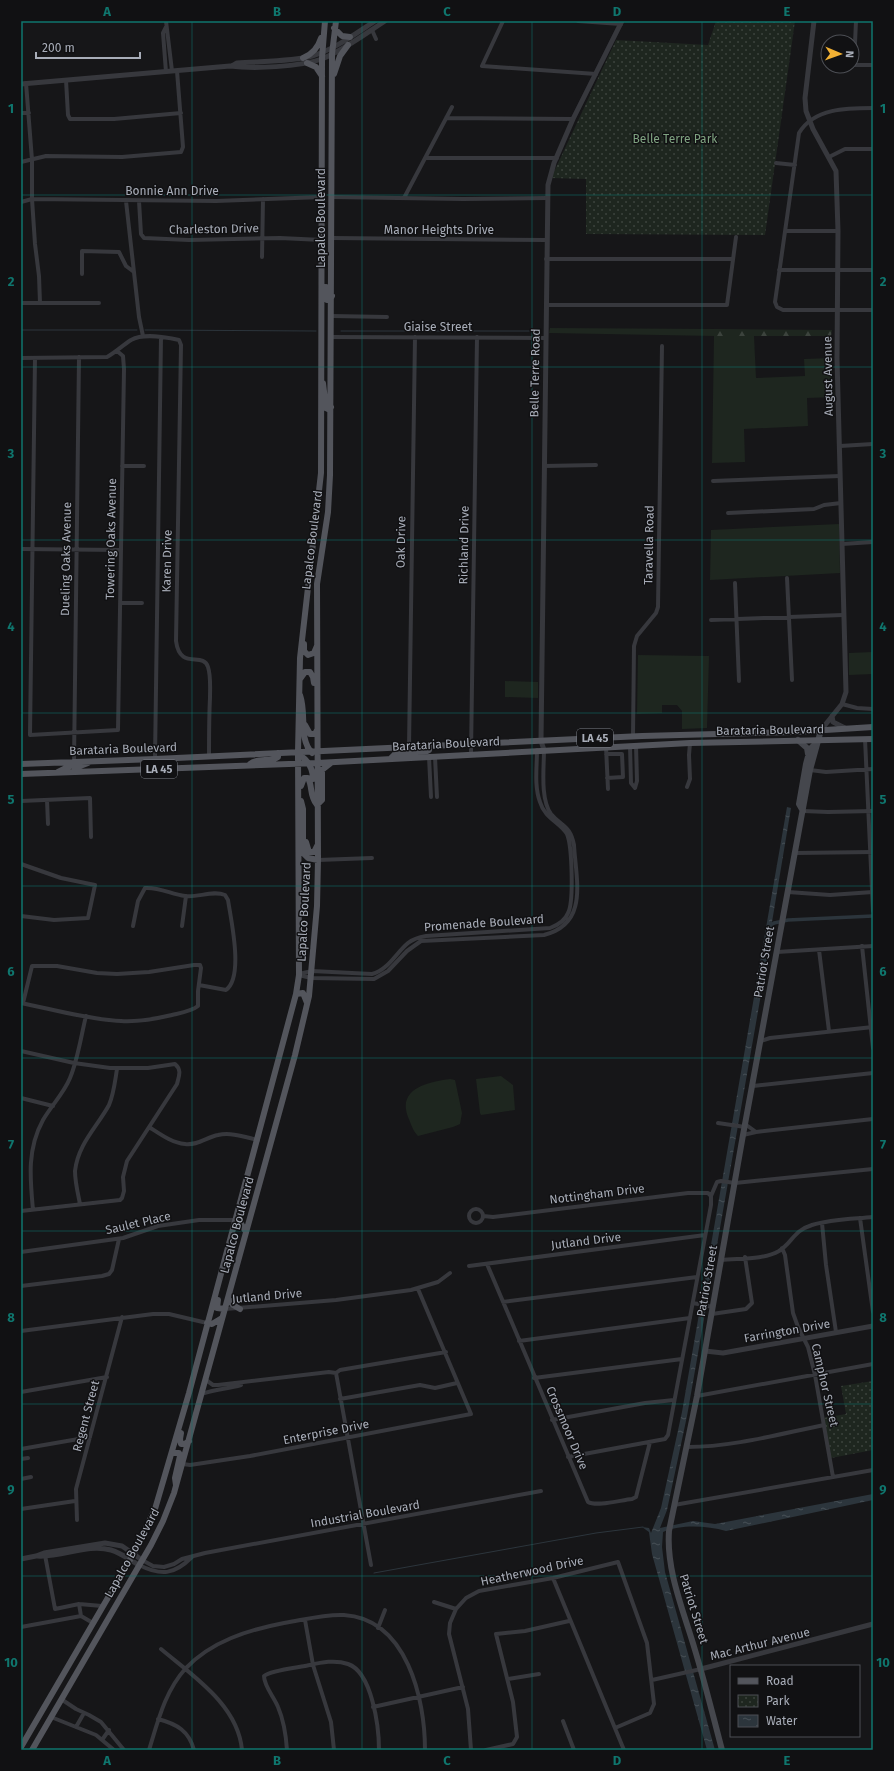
<svg xmlns="http://www.w3.org/2000/svg" width="894" height="1771" font-family="'Fira Sans',sans-serif">
	<defs>
		<pattern id="forest-firs" width="22" height="20" patternUnits="userSpaceOnUse"><rect width="22" height="20" fill="#1e261f"/><path d="M5 1l3.5 6h-7zM16 11l3.5 6h-7z" fill="#3c433d"/></pattern>
		<pattern id="park-dots" width="8" height="8" patternUnits="userSpaceOnUse"><rect width="8" height="8" fill="#1e261f"/><path d="M2 2h.1M6 6h.1" fill="none" stroke="#3c433d" stroke-width="1.8" stroke-linecap="round"/></pattern>
		<pattern id="water-ripples" width="26" height="14" patternUnits="userSpaceOnUse"><rect width="26" height="14" fill="#2c353c"/><path d="M2 4q2-2 4 0t4 0M15 11q2-2 4 0t4 0" fill="none" stroke="#485056"/></pattern>
	</defs>
	<rect width="100%" height="100%" fill="#161618"/>
	<path fill="#1e261f" d="M550 328 715 329V336H754L756 378 805 376 804 359 832 358V381L835 397 807 398 808 426 744 429 745 462 712 463 714 336 549 333Z
		M839 524 840 573 710 580 711 530Z
		M873 652V674L849 675V653Z
		M638 655 709 656 707 728 682 729V711L677 705H662V713L637 714Z
		M505 681 538 682V698L505 697Z
		M501 1076 513 1085 515 1110 481 1115 480 1113 476 1079Z
		M450 1079 455 1080 462 1113 460 1124 453 1127 418 1136C413 1131 411 1124 408 1117 397 1088 429 1082 450 1079Z"/>
	<path fill="url(#forest-firs)" d="M715 329 832 330 831 336H714Z"/>
	<path fill="url(#park-dots)" d="M716 21H795L765 235 586 234V179L551 178 616 40 708 45Z
		M873 1381V1450L831 1458 823 1418 846 1414 841 1386Z"/>
	<path fill="url(#water-ripples)" d="M787 807 791 808 772 922 773 926 687 1416 667 1510 660 1528 693 1521 715 1524 873 1494V1500L726 1531C707 1526 682 1524 663 1532L662 1547 665 1572 715 1750H707L652 1554 649 1532 642 1527 649 1528 651 1533 661 1508 682 1412Z"/>
	<g fill="none" stroke-linecap="round" stroke-linejoin="round">
		<path stroke="#2c353c" stroke-width="1" d="M21 330H137
			M145 330 316 331
			M341 331H540
			M374 1573 596 1533 643 1527"/>
		<path stroke="#2c353c" stroke-width="3.5" d="M770 926 774 923 788 920 873 916"/>
		<path stroke="#37383d" stroke-width="4" d="M166 21 172 71
			M503 21 482 66 596 74
			M578 21 621 24
			M856 21 854 65H873
			M166 27 163 33 166 72
			M372 30 376 39
			M66 80 68 115 70 119H114L181 113
			M26 83 32 160V199L35 244 39 276 40 303
			M873 108C847 108 814 108 799 133L775 302 777 307 783 310H873
			M21 113H29
			M446 118 573 119
			M829 157 845 149H873
			M426 158H557
			M21 162 46 156 122 157 181 152 183 147 177 71
			M776 163 795 165
			M332 197 463 199 547 198
			M404 198 452 107
			M126 201 139 317 143 336
			M139 201 141 234 144 238 189 240 280 238 322 240
			M21 202 32 199 216 201 322 197
			M785 231H838
			M332 238 546 240
			M262 257 263 199
			M546 259H733
			M779 270H873
			M82 274V251L119 252 126 266 134 272
			M21 303H99
			M546 305H727L736 237
			M332 316 387 317
			M331 337 545 338
			M21 358 107 357C116 352 123 345 131 340 144 333 165 337 179 340L181 345 176 641C180 671 203 651 208 667 211 676 210 688 210 698 209 717 209 737 209 757
			M35 358 30 735 118 730 124 369 123 356 117 351
			M840 446 873 444
			M122 466H144
			M544 466 596 465
			M713 481 840 476
			M728 513 814 509 824 505 841 503
			M842 544 873 542
			M21 549 121 550
			M787 578 792 680
			M735 583 739 681
			M120 603H142
			M711 620 843 615
			M842 704 857 708 873 709
			M633 736 634 646 637 636 656 613 658 607 662 346
			M865 739 873 911
			M630 746 631 783 635 788
			M409 747 415 337
			M606 747 608 789
			M471 754 477 337
			M606 754H622L623 777 607 778
			M429 757 431 797
			M435 757 437 797
			M155 759 161 337
			M74 762 79 357
			M810 770 826 772 873 769
			M687 787 690 779 689 755 690 743
			M635 788 637 781 636 745
			M47 800 48 824
			M21 801 90 798 91 837
			M803 811 828 812 873 811
			M795 853 873 852
			M318 860 372 858
			M21 864 61 878 95 885 88 918 54 920 21 916
			M788 892 830 895 873 892
			M133 926 138 901 145 888C159 887 171 894 185 896 197 898 213 890 225 895L228 900C231 920 244 977 226 990L199 985
			M182 926 186 896
			M862 946 873 1048
			M819 950 829 1031
			M777 952 873 946
			M299 974 312 971 372 974C388 970 396 953 408 943 413 939 420 937 426 936L550 928C558 925 565 921 568 913 574 902 572 846 567 834 560 822 545 819 540 802 534 786 537 767 537 750
			M299 975 311 978 374 979 388 971 407 951 421 941 544 935C589 924 576 880 574 845 570 825 562 827 551 814 540 799 544 767 544 750
			M21 1003C51 1009 90 1020 121 1021 138 1022 155 1019 172 1015 180 1013 192 1011 198 1006V991L201 968 200 965H194L149 972 117 974 97 973 57 966H32L23 1003
			M761 1041 770 1038 873 1027
			M21 1051 74 1063 110 1068H148L175 1064C182 1070 179 1076 177 1084L127 1161 123 1177 124 1191 122 1198 120 1200 21 1211
			M753 1086 873 1073
			M21 1098 53 1106
			M718 1123 745 1127
			M745 1124 756 1132
			M149 1127C160 1134 172 1143 185 1144 197 1146 207 1137 218 1135 231 1132 245 1137 258 1140
			M743 1135 756 1132 873 1119
			M80 1204C78 1194 75 1182 75 1171 78 1144 97 1127 109 1105 114 1093 115 1081 117 1069
			M469 1216a7 7 0 1 1 14 0a7 7 0 1 1-14 0Z
			M33 1210C30 1178 27 1149 43 1120 51 1106 64 1093 70 1078 78 1059 81 1036 86 1016
			M483 1216 493 1217 688 1193H708L711 1196
			M860 1218 873 1312
			M822 1223 826 1265 836 1332
			M782 1248 785 1255 793 1313 798 1327 808 1347 815 1375 833 1477
			M21 1252 123 1238 158 1226 199 1220H236
			M721 1260C739 1258 763 1260 779 1251 793 1242 793 1231 812 1225 832 1219 853 1219 873 1217
			M487 1264 588 1502C597 1507 621 1500 632 1499L636 1497 650 1442
			M469 1266 705 1235
			M21 1286 102 1276 109 1274 112 1270 119 1239
			M503 1302 697 1277
			M693 1303 713 1307
			M225 1309 336 1300 411 1290 438 1282 450 1273
			M712 1314 746 1309 752 1303 745 1257
			M21 1331 153 1314H169L207 1323
			M519 1341 690 1318
			M336 1373 371 1565
			M336 1373 340 1370 446 1352
			M534 1378 682 1359
			M206 1380 213 1385H218L329 1372 336 1373
			M21 1392 107 1377
			M202 1394C215 1389 228 1389 241 1385
			M697 1396 873 1364
			M340 1399 420 1385 435 1388 457 1383
			M552 1420 645 1403 674 1400
			M687 1447C733 1447 779 1434 824 1425
			M21 1449 90 1437
			M568 1457 665 1439 668 1435 711 1205V1196L717 1182 721 1181 735 1183 873 1169
			M21 1459 28 1458
			M183 1464 190 1465 250 1456 471 1414 418 1289
			M21 1479 31 1477
			M674 1505 873 1470
			M21 1509 75 1501
			M77 1520 76 1489 122 1317
			M45 1555 55 1609 79 1604 102 1606
			M142 1560 153 1566 164 1567 174 1564 182 1559 205 1553 541 1491
			M139 1565C161 1576 174 1575 192 1557
			M553 1578 624 1750
			M434 1602 456 1609
			M81 1616 93 1623
			M305 1620 313 1665 331 1722 334 1750
			M21 1627 81 1616 79 1604
			M378 1628 385 1610
			M161 1649C193 1676 238 1705 242 1750
			M508 1679 539 1674
			M652 1680 701 1669
			M61 1699 76 1709 89 1715 101 1722 124 1750
			M373 1707 463 1687
			M51 1717 96 1735 114 1750
			M158 1719C177 1724 189 1731 194 1750
			M563 1721 574 1750
			M76 1727 84 1713
			M102 1740 109 1730
			M149 1750C158 1721 165 1691 186 1668 212 1641 248 1630 284 1623 303 1620 324 1614 344 1615 407 1619 425 1699 425 1750
			M287 1750C286 1735 284 1721 278 1707 274 1697 264 1686 264 1676 272 1670 295 1668 305 1666 319 1663 334 1659 348 1664 372 1672 379 1727 379 1750
			M471 1750 468 1709 449 1634 450 1623 456 1609 466 1598 479 1591 553 1578 618 1562 647 1643 654 1704 650 1713 615 1728
			M486 1750 513 1744 517 1737 513 1702 496 1634 525 1631 569 1621"/>
		<path stroke="#37383d" stroke-width="5" d="M814 21 805 98 806 111 813 129 836 171 838 231 837 359 846 692 842 704 821 730
			M232 66 237 63C261 61 290 62 312 56 335 49 355 34 375 21
			M21 84 230 66C254 69 299 67 322 59 344 50 365 34 385 21
			M832 716 833 722 845 728
			M544 750 541 741 548 185 554 163 573 119 622 21
			M705 1351 723 1353 873 1326
			M37 1556C62 1558 87 1543 111 1550 121 1553 130 1560 139 1565
			M21 1559 36 1556 44 1553 105 1543 122 1546 142 1560
			M701 1669 873 1624"/>
		<path stroke="#45474d" stroke-width="6" d="M798 740 807 748 808 754
			M803 811 799 804 806 764 810 749 816 743
			M722 1750C713 1716 705 1683 695 1650 684 1612 666 1571 669 1531L697 1396 743 1135 810 770 821 730"/>
		<path stroke="#53555c" stroke-width="6" d="M334 28 342 36 350 37
			M303 58C313 54 318 48 321 38
			M307 63 316 67 322 76
			M334 74 340 56 348 45
			M326 287 327 300H330L332 296
			M323 383 326 408 328 409 331 407
			M304 644V651L308 655 314 653 317 646
			M300 679 305 672H310L313 677 314 683
			M300 695C307 715 298 738 312 753
			M305 725 310 734H315L317 730
			M297 753C307 759 313 767 313 779
			M391 758 396 753 427 751 429 750 430 746
			M21 764 155 759 642 736 794 732 873 727
			M250 764C258 757 271 763 278 757V753
			M58 772 72 765 74 762
			M74 772 75 768 88 763
			M21 774 317 763 690 743 873 739
			M301 786 304 778H308C313 787 309 795 317 805L322 800V770L331 763
			M301 801 303 809V853L308 858 318 860
			M306 842 309 852H314L317 846
			M296 994 303 993 307 1003
			M237 1217 246 1232
			M228 1298 233 1305 240 1309
			M218 1300 217 1308 225 1309
			M207 1323 212 1324 222 1318
			M181 1433 180 1439 181 1444H185L189 1441
			M172 1453H179L180 1456 175 1478 176 1485
			M21 1747 134 1553 155 1509 189 1393 296 994 299 975 298 752 300 658 321 473 322 58 325 21
			M32 1750 151 1545 163 1521 174 1493 295 1055 309 996 317 906 318 860 317 584 328 512 330 475 332 54 336 21"/>
	</g>
	<path fill="none" stroke="#0f766e" stroke-width="1" stroke-opacity="0.55" d="M192 21V1750M362 21V1750M532 21V1750M702 21V1750M21 195H873M21 367H873M21 540H873M21 713H873M21 886H873M21 1058H873M21 1231H873M21 1404H873M21 1576H873"/>
	<g text-anchor="middle" dominant-baseline="central" stroke-width="3" stroke-linejoin="round" paint-order="stroke">
		<g fill="#111113" stroke="#7b7e86" stroke-width="1">
			<rect x="577" y="729" width="36" height="18" rx="3"/>
			<rect x="141" y="760" width="36" height="18" rx="3"/>
		</g>
		<g font-size="11" font-weight="bold" fill="#a8adb8">
			<text x="595" y="738">LA 45</text>
			<text x="159" y="769">LA 45</text>
		</g>
		<g font-size="12" fill="#7fa381" stroke="#111113">
			<text x="675" y="139">Belle Terre Park</text>
		</g>
		<g font-size="12" fill="#a8adb8" stroke="#111113">
			<text x="172" y="191">Bonnie Ann Drive</text>
			<text transform="translate(321 218) rotate(-90)">Lapalco Boulevard</text>
			<text transform="translate(214 229) rotate(-1)">Charleston Drive</text>
			<text x="439" y="230">Manor Heights Drive</text>
			<text x="438" y="327">Giaise Street</text>
			<text transform="translate(535 373) rotate(-89)">Belle Terre Road</text>
			<text transform="translate(828 376) rotate(-91)">August Avenue</text>
			<text transform="translate(111 539) rotate(-89)">Towering Oaks Avenue</text>
			<text transform="translate(312 540) rotate(-83)">Lapalco Boulevard</text>
			<text transform="translate(401 542) rotate(-89)">Oak Drive</text>
			<text transform="translate(464 545) rotate(-89)">Richland Drive</text>
			<text transform="translate(649 545) rotate(-89)">Taravella Road</text>
			<text transform="translate(66 559) rotate(-89)">Dueling Oaks Avenue</text>
			<text transform="translate(167 561) rotate(-89)">Karen Drive</text>
			<text transform="translate(770 730) rotate(-1)">Barataria Boulevard</text>
			<text transform="translate(446 744) rotate(-3)">Barataria Boulevard</text>
			<text transform="translate(123 749) rotate(-2)">Barataria Boulevard</text>
			<text transform="translate(304 912) rotate(-87)">Lapalco Boulevard</text>
			<text transform="translate(484 923) rotate(-4)">Promenade Boulevard</text>
			<text transform="translate(764 962) rotate(-80)">Patriot Street</text>
			<text transform="translate(597 1194) rotate(-7)">Nottingham Drive</text>
			<text transform="translate(138 1223) rotate(-13)">Saulet Place</text>
			<text transform="translate(237 1225) rotate(-75)">Lapalco Boulevard</text>
			<text transform="translate(586 1241) rotate(-7)">Jutland Drive</text>
			<text transform="translate(707 1281) rotate(-80)">Patriot Street</text>
			<text transform="translate(267 1296) rotate(-5)">Jutland Drive</text>
			<text transform="translate(787 1331) rotate(-10)">Farrington Drive</text>
			<text transform="translate(825 1385) rotate(77)">Camphor Street</text>
			<text transform="translate(86 1416) rotate(-75)">Regent Street</text>
			<text transform="translate(567 1428) rotate(67)">Crossmoor Drive</text>
			<text transform="translate(326 1432) rotate(-11)">Enterprise Drive</text>
			<text transform="translate(365 1514) rotate(-10)">Industrial Boulevard</text>
			<text transform="translate(132 1553) rotate(-61)">Lapalco Boulevard</text>
			<text transform="translate(532 1571) rotate(-12)">Heatherwood Drive</text>
			<text transform="translate(694 1609) rotate(73)">Patriot Street</text>
			<text transform="translate(760 1644) rotate(-14)">Mac Arthur Avenue</text>
		</g>
	</g>
	<rect width="894" height="1771" fill="none" stroke="#111113" stroke-width="44"/>
	<rect x="730" y="1665" width="130" height="72" fill="#111113" stroke="#4d4f55"/>
	<rect x="738" y="1678" width="20" height="6" fill="#53555c" stroke="#4d4f55"/>
	<text x="766" y="1685" font-size="12" fill="#a8adb8">Road</text>
	<rect x="738" y="1695" width="20" height="12" fill="url(#park-dots)" stroke="#4d4f55"/>
	<text x="766" y="1705" font-size="12" fill="#a8adb8">Park</text>
	<rect x="738" y="1715" width="20" height="12" fill="url(#water-ripples)" stroke="#4d4f55"/>
	<text x="766" y="1725" font-size="12" fill="#a8adb8">Water</text>
	<g transform="translate(840 54) rotate(92)"><circle r="19" fill="#111113" stroke="#4d4f55"/>
	<path d="M0-3L7 15L0 10L-7 15Z" fill="#f2b134"/>
	<text y="-6" font-size="11" font-weight="bold" text-anchor="middle" fill="#a8adb8">N</text>
	</g>
	<path d="M36 52v6h104v-6" fill="none" stroke="#a8adb8" stroke-width="2"/>
	<text x="42" y="52" font-size="12" fill="#a8adb8" stroke="#111113" stroke-width="3" paint-order="stroke">200 m</text>
	<rect x="22" y="22" width="850" height="1727" fill="none" stroke="#0f766e" stroke-width="1.5"/>
	<g font-size="13" text-anchor="middle" font-weight="bold" fill="#0f766e">
		<text x="107" y="16">A</text>
		<text x="277" y="16">B</text>
		<text x="447" y="16">C</text>
		<text x="617" y="16">D</text>
		<text x="787" y="16">E</text>
		<text x="11" y="113">1</text>
		<text x="883" y="113">1</text>
		<text x="11" y="286">2</text>
		<text x="883" y="286">2</text>
		<text x="11" y="458">3</text>
		<text x="883" y="458">3</text>
		<text x="11" y="631">4</text>
		<text x="883" y="631">4</text>
		<text x="11" y="804">5</text>
		<text x="883" y="804">5</text>
		<text x="11" y="976">6</text>
		<text x="883" y="976">6</text>
		<text x="11" y="1149">7</text>
		<text x="883" y="1149">7</text>
		<text x="11" y="1322">8</text>
		<text x="883" y="1322">8</text>
		<text x="11" y="1494">9</text>
		<text x="883" y="1494">9</text>
		<text x="11" y="1667">10</text>
		<text x="883" y="1667">10</text>
		<text x="107" y="1765">A</text>
		<text x="277" y="1765">B</text>
		<text x="447" y="1765">C</text>
		<text x="617" y="1765">D</text>
		<text x="787" y="1765">E</text>
	</g>
</svg>
